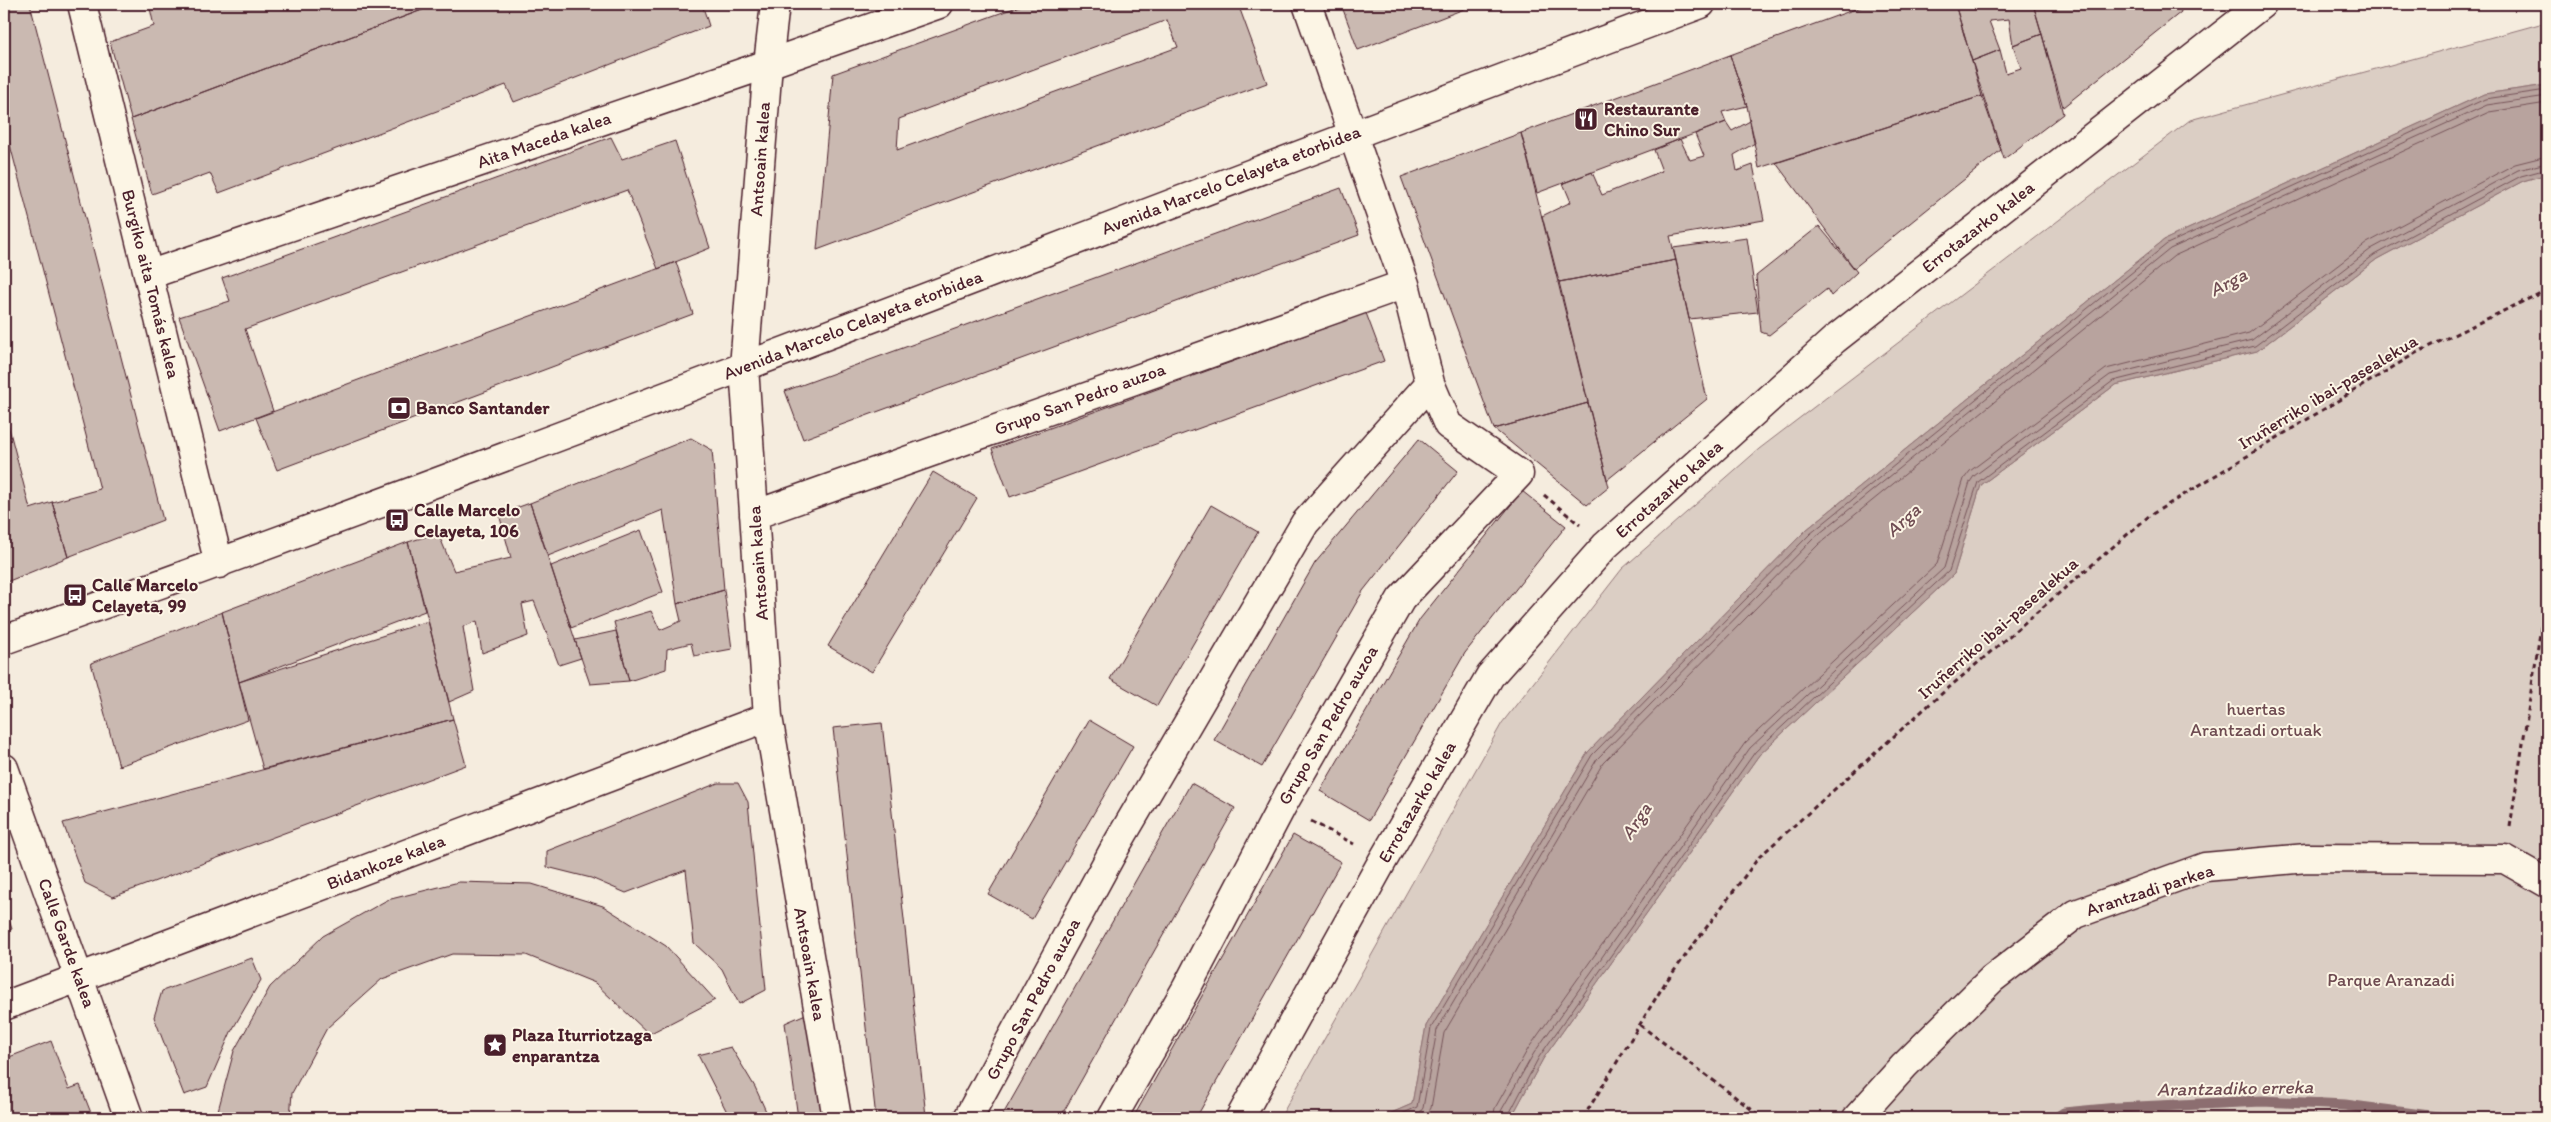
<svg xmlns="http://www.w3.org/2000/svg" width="2551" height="1122" font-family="Itim,sans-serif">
	<rect width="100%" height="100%" fill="#f5ecde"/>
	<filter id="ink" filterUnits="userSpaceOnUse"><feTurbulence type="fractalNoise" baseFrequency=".02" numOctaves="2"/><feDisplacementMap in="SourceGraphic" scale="10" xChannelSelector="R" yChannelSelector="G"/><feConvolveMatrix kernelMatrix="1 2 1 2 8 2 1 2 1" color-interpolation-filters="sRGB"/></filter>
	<g filter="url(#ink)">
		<path fill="#dbcec4" stroke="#927678" d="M2547 22V85L2484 94 2164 240 1806 530 1588 752 1426 1026 1412 1104 1380 1118H1280L1502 723 1622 569 1759 449 2190 120Z
			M2547 174V1118H1511L1543 1059 1759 755 1954 574 1981 485 2115 385 2257 351 2377 259 2523 181Z"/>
		<path fill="#b8a39e" stroke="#8c6e70" d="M2547 85V174L2523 181 2377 259 2257 351 2115 385 1981 485 1954 574 1759 755 1543 1059 1511 1118H1380L1412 1104 1426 1026 1588 752 1806 530 2164 240 2484 94Z"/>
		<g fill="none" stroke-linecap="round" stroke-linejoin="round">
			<path stroke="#765459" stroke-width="1" d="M1393 1118 1417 1107 1431 1028 1592 755 1810 534 2167 244 2485 99 2547 90
				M1409 1118 1419 1114 1423 1108 1437 1030 1597 759 1814 538 2170 249 2487 105 2547 96
				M1425 1118 1431 1108 1444 1033 1603 763 1819 544 2174 256 2489 112 2547 103
				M1493 1118 1495 1108 1528 1049 1745 743 1937 564 1964 479 1970 471 2106 369 2249 333 2367 243 2515 164 2547 156
				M1500 1118 1501 1111 1534 1053 1750 748 1944 568 1970 482 1974 476 2110 375 2252 340 2371 249 2518 170 2547 163
				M1507 1118 1539 1057 1755 752 1949 571 1978 482 2113 381 2255 346 2374 255 2521 176 2547 169"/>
			<path stroke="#8c6e70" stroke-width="11" d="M2056 1118 2064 1113 2117 1108 2262 1101 2345 1105 2445 1118"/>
		</g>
		<path fill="#cab9b1" stroke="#4a1f2b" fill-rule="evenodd" d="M4 4H30L163 520 68 557 52 502 100 489 4 122Z
			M149 4H438L131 119 110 42 154 26Z
			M438 4H702L709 26 514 102 506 85 219 193 210 173 152 194 131 119Z
			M1025 4H1238L1267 83 817 250 833 74ZM1167 20 1178 47 897 150 899 119Z
			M1341 4H1477L1358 50Z
			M1869 4H1955L1982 96 1759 168 1747 106 1730 55Z
			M1955 4H2033L2042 34 2013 45 2009 19 1989 21 2000 50 1972 61Z
			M2033 4H2179L2181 12 2063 107Z
			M2042 34 2063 114 2004 159 1972 61 2000 50 2006 73 2021 68 2013 45Z
			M1730 55 1747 106 1722 112 1726 122 1537 193 1521 133Z
			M1982 96 2001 150 1854 268 1776 163Z
			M1750 121 1755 143 1734 155 1737 171 1753 165 1764 220 1670 236 1676 260 1559 282 1542 216 1571 202 1563 183 1592 172 1602 195 1662 171 1654 150 1680 139 1690 160 1704 156 1695 134 1726 122 1732 131Z
			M1521 133 1588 403 1494 429 1401 177Z
			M611 137 622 159 675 141 710 248 658 269 627 190 245 329 273 411 220 431 179 317 230 301 222 278Z
			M1341 188 1359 235 803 439 785 391Z
			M1819 226 1857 272 1831 296 1827 289 1769 335 1761 332 1756 276Z
			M1747 238 1758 312 1689 319 1673 248Z
			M1676 260 1707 399 1607 480 1559 282Z
			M676 262 693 314 277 470 256 418Z
			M1366 313 1384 361 1010 497 992 449Z
			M1588 403 1609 487 1587 505 1494 429Z
			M4 409 30 509 52 502 68 557 4 583Z
			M691 438 712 450 724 590 677 604 663 510 548 556 530 503Z
			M1419 439 1458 471 1363 591 1262 767 1214 740 1315 563Z
			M933 472 977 498 872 672 828 646Z
			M1522 491 1566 526 1465 653 1369 820 1320 791 1420 619Z
			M530 503 581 658 559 665 534 601 522 604 528 636 482 653 477 621 463 627 474 691 449 702 408 542 438 533 454 571 511 558 499 514Z
			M1211 505 1258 532 1157 706 1110 679Z
			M641 530 663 592 571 628 551 566Z
			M408 542 425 611 239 682 222 612Z
			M724 590 732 649 694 656 691 643 667 649 666 669 629 681 614 622 651 611 660 630 681 621 677 604Z
			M222 612 248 720 119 766 91 663Z
			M428 621 453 719 263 769 239 682Z
			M616 631 629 681 590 684 575 640Z
			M453 719 466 765 113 897 85 883 63 823Z
			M1089 720 1133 746 1032 919 988 894Z
			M882 723 926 1116 909 1118H876L833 728Z
			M718 783H738L748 802 766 990 739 1004 722 969 694 943 686 870 626 893 591 878 547 867V851Z
			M1191 783 1235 808 1060 1118H1001Z
			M1293 835 1341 862 1196 1118H1133Z
			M459 882 532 884 603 906 666 946 715 1000 649 1034 595 983 526 955 452 954 382 979 327 1028 292 1093 290 1118H216L234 1051 270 987 323 936 387 900Z
			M4 906 12 929 4 932Z
			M252 958 261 980 231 1032 207 1087 184 1095 154 1017 162 991Z
			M808 1013 822 1118H798L785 1023Z
			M51 1041 69 1089 80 1085 93 1118H33L32 1116 25 1118H4V1059Z
			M731 1047 755 1087 769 1118H730L698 1055Z"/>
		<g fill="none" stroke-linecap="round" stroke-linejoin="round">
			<g stroke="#4a1f2b" stroke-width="31">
				<path id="street" d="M82 4 219 564
					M148 275 768 64 939 4
					M744 367 768 717 837 1118
					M754 515 1405 284
					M4 768 129 1118
					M4 1006 768 717
					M968 1118 1116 846 1305 523 1430 383
					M1112 1118 1186 989 1282 806 1401 599 1519 474 1448 425 1430 383 1405 284 1307 4
					M1240 1118 1383 860 1490 676 1605 546 1834 340 2262 4
					M1857 1118 1904 1066 1992 979 2076 914 2205 867 2307 858 2505 859 2547 883"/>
			</g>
			<g stroke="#4a1f2b" stroke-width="31">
				<path id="secondary" d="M744 367 768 64 775 4
					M4 640C573 438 1135 214 1701 4"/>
			</g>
			<path stroke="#4a1f2b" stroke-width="3" stroke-dasharray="5 4" stroke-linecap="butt" d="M1544 495 1580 525
				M1311 821 1354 844
				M2510 827 2547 588
				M1640 1025 1763 1118
				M1583 1118 1665 983 1759 857 1931 703 2149 516 2416 353 2547 290"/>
			<use href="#street" stroke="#fcf5e5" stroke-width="28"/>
			<use href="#secondary" stroke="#fcf5e5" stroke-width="28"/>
		</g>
	</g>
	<defs>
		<g id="restaurant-square" transform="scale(1.25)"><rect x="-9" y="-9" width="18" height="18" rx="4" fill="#4a1f2b" stroke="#fcf5e5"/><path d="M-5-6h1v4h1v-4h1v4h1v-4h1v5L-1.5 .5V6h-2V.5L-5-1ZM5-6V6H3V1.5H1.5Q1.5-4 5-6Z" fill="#fff"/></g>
		<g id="bank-square" transform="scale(1.25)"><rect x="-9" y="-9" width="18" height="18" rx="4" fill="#4a1f2b" stroke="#fcf5e5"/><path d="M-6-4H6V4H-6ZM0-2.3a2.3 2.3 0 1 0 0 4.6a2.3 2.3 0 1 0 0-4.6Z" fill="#fff"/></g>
		<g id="bus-square" transform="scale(1.25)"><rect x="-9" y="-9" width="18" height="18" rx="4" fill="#4a1f2b" stroke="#fcf5e5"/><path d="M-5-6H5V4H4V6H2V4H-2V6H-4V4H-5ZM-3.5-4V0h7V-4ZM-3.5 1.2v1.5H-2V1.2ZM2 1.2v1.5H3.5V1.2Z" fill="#fff"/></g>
		<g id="sight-square" transform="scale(1.25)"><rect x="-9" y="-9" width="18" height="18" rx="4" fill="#4a1f2b" stroke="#fcf5e5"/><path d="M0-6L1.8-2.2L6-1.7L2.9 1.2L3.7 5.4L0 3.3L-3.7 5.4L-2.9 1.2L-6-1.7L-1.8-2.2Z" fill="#fff"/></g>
	</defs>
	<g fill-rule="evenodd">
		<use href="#restaurant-square" x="1586" y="119"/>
		<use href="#bank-square" x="399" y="408"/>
		<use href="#bus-square" x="397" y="520"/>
		<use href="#bus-square" x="75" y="595"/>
		<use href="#sight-square" x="495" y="1045"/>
	</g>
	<g text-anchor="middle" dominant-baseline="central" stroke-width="4" stroke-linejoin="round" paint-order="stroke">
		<g font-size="18" font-weight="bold" fill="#4a1f2b" stroke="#fcf5e5" text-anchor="start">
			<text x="1604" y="109">Restaurante<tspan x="1604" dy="21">Chino Sur</tspan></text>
			<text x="416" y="408">Banco Santander</text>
			<text x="414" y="510">Calle Marcelo<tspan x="414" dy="21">Celayeta, 106</tspan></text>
			<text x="92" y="585">Calle Marcelo<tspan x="92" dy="21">Celayeta, 99</tspan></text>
			<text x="512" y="1035">Plaza Iturriotzaga<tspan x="512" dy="21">enparantza</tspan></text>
		</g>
		<g font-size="18" fill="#4a1f2b" stroke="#fcf5e5">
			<text transform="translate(544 140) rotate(-19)">Aita Maceda kalea</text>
			<text transform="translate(760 159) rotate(-86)">Antsoain kalea</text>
			<text transform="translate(1231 180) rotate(-21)">Avenida Marcelo Celayeta etorbidea</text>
			<text transform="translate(1978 227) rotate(-38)">Errotazarko kalea</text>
			<text transform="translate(151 284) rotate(76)">Burgiko aita Tomás kalea</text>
			<text transform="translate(853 325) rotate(-21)">Avenida Marcelo Celayeta etorbidea</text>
			<text transform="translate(2328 392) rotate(-31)">Iruñerriko ibai-pasealekua</text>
			<text transform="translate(1080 399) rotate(-20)">Grupo San Pedro auzoa</text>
			<text transform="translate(1669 489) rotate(-42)">Errotazarko kalea</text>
			<text transform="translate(758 563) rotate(-94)">Antsoain kalea</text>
			<text transform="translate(1998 628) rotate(-41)">Iruñerriko ibai-pasealekua</text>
			<text transform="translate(1328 725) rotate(-60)">Grupo San Pedro auzoa</text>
			<text transform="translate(1417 802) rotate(-60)">Errotazarko kalea</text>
			<text transform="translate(386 862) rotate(-21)">Bidankoze kalea</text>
			<text transform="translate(2150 890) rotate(-18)">Arantzadi parkea</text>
			<text transform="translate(67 943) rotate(70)">Calle Garde kalea</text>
			<text transform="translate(810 964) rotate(80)">Antsoain kalea</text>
			<text transform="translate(1033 999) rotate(-62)">Grupo San Pedro auzoa</text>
		</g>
		<g font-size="18" fill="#6e4b51" stroke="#fcf5e5">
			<text x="2256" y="709">huertas<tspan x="2256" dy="21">Arantzadi ortuak</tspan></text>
			<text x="2391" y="980">Parque Aranzadi</text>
		</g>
		<g font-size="19" font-style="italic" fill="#704d53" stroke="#fcf5e5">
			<text transform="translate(2228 282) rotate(-28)">Arga</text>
			<text transform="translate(1903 520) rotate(-42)">Arga</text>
			<text transform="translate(1636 821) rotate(-56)">Arga</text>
			<text transform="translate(2235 1088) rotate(-1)">Arantzadiko erreka</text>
		</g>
	</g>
	<rect width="2551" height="1122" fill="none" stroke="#fcf5e5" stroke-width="20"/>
	<rect x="10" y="10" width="2531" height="1102" fill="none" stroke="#4a1f2b" stroke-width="2" filter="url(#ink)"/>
</svg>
